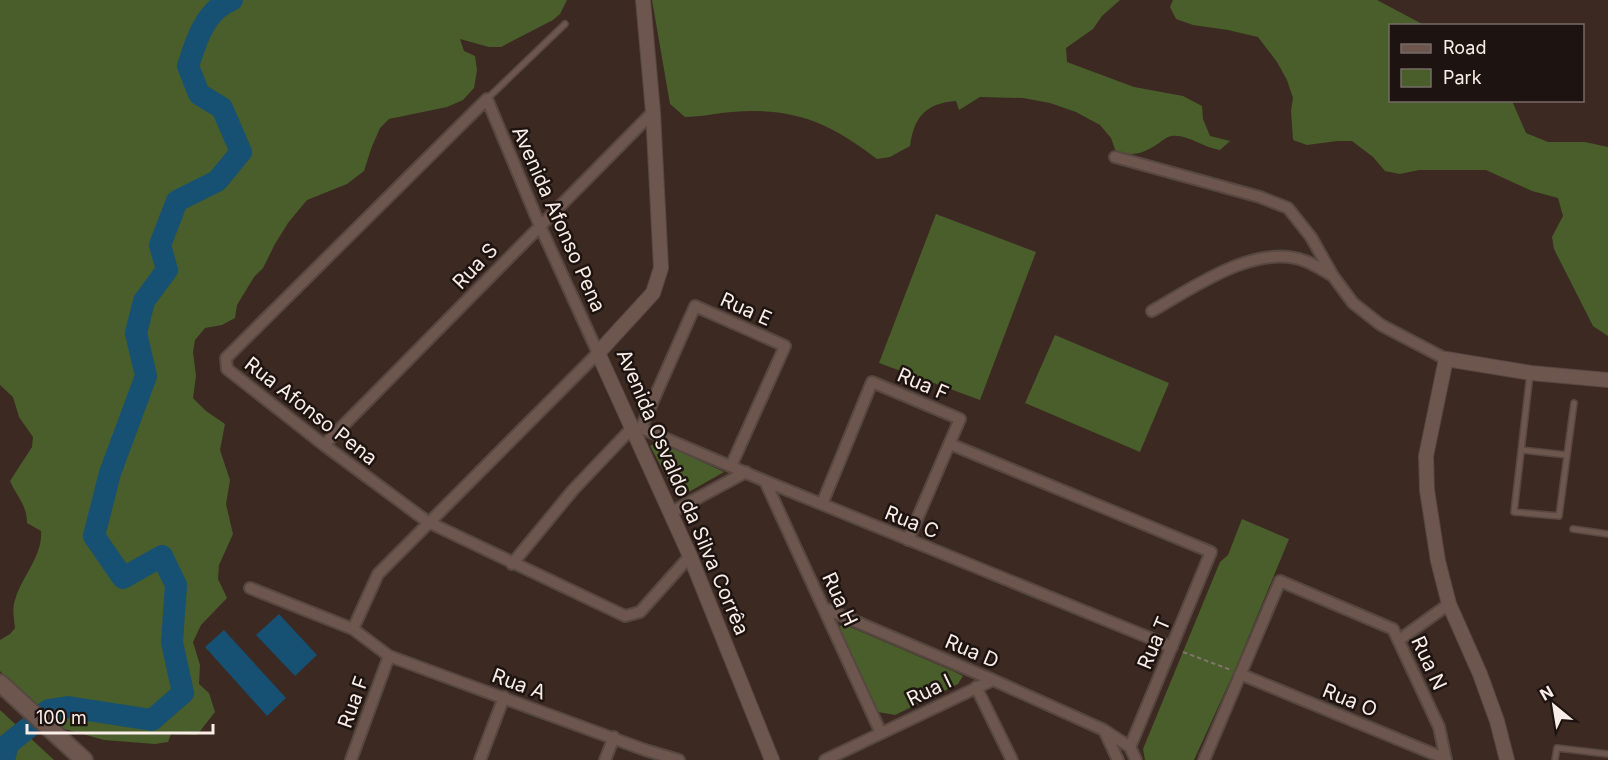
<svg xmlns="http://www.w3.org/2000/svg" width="1608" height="760" font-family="Inter,sans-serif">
	<rect width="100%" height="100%" fill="#3c2922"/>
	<path fill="#495e2b" d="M0 0H567L560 14 553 20 501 47H489L460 39 464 51 475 56 477 70 474 88 463 100 447 107 389 119 380 128 371 149 364 171 347 184 307 200 288 223 275 244 263 268 254 277 237 305 235 318 222 325 205 328 195 340 193 352 196 376 193 398 206 411 225 424 220 450 230 480 226 504 233 534 219 565 218 579 227 598 201 625 193 642 200 665 199 684 209 693 215 712 197 735 171 734 168 742 155 744 104 740 61 728 13 687 0 671V640L10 634 15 628C14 618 12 609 15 600 22 576 43 556 41 531L27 523C27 505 17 497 10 481L32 447 33 437 19 417 13 397 0 385Z
		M652 0H1120L1102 16 1093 29 1066 48 1067 62 1134 87 1183 96 1202 106 1203 119 1210 136 1230 141 1220 150C1204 148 1188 134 1171 136 1167 137 1163 140 1159 143 1142 154 1136 156 1116 152L1111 138 1100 125 1076 112 1050 103 1023 98 980 97 959 110 956 101C926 103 914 117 910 146L890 157 877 159C829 122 793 107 732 112 716 113 701 117 685 117L670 104Z
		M1173 0H1377L1424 25 1390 26V100L1512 101 1526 133 1548 142H1585L1608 147V336L1593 326 1554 249 1552 237 1563 216 1558 198 1532 191 1486 170H1419L1400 174 1385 171 1373 157 1352 141H1337L1307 145 1293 140 1291 111 1293 98 1287 80 1277 62 1258 37 1228 30 1193 25 1176 19 1170 7Z
		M936 214 1036 252 980 400 879 363Z
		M1055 335 1169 383 1140 452 1025 403Z
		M658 441 724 472 678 498 650 446Z
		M1242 519 1289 539 1234 672 1194 760H1145L1143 749 1220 562 1228 555Z
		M843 624 953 671 963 676 958 684 895 715 878 712 839 627Z
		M0 710 54 760H0Z"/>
	<path fill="#165072" d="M279 614 317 655 295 676 256 635Z
		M224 630 286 698 267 716 205 647Z"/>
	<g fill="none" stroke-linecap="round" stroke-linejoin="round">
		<path stroke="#165072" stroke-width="22" d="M40 717 49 710 68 707 152 720 183 693 172 642 176 585 162 556 123 578 94 536 110 473 146 376 136 333 144 301 167 270 160 245 177 201 217 181 241 152 222 108 199 94 188 66C196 41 205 10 232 0
			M4 760 8 744 28 728"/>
		<g stroke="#564740" stroke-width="8">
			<path id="service" d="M487 99 565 24
				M1530 374 1514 512 1559 516 1574 403
				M1522 450 1567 455
				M1573 529 1608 534
				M1555 760 1557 748 1608 754"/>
		</g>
		<g stroke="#564740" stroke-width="14">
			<path id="minor" d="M1115 157 1260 197 1288 208 1311 237 1333 276 1353 303 1381 325 1446 359
				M1152 311C1193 288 1256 242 1305 261 1314 264 1324 271 1333 276
				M641 428 695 306 785 346 731 466
				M950 444 1211 552 1130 747
				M324 445 653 112
				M765 481 881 733
				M822 504 872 382 960 419 908 540
				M670 513 746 472
				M512 564 573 490 632 428H641L765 481 1172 647
				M250 588 353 629 389 656 645 750 679 760
				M824 608 993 680 1104 730 1130 747 1136 760
				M353 629 378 574 598 353 540 226 487 99 226 358 227 369 324 445 428 522 625 616 640 612 690 556
				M1399 640 1449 604
				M1240 674 1446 759
				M976 687 1012 760
				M1104 730 1118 760
				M351 760 389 656
				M480 760 504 697
				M605 760 614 737
				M825 760 993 680
				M1204 760 1280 581 1393 629 1439 727 1446 760"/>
		</g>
		<g stroke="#564740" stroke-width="16">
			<path id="tertiary" d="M643 0 653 112 661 268 653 293 598 353 690 556 772 760
				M1507 760 1497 721 1480 674 1449 604 1438 561 1427 490 1426 456 1446 359 1531 373 1608 380"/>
		</g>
		<g stroke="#564740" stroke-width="20">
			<path id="secondary" d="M0 683 84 760"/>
		</g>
		<path stroke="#84736d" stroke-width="2" stroke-dasharray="4.5 3" stroke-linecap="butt" d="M1183 652 1231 670"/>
		<use href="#service" stroke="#6c564e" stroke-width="5"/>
		<use href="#minor" stroke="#6c564e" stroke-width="10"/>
		<use href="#tertiary" stroke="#6c564e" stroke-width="14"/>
		<use href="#secondary" stroke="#6c564e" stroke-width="16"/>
	</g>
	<g text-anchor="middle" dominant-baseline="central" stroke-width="5" stroke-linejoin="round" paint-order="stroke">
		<g font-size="20" fill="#faede8" stroke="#1d1411">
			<text transform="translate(559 219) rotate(66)">Avenida Afonso Pena</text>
			<text transform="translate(475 266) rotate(-46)">Rua S</text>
			<text transform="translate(746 309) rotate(24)">Rua E</text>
			<text transform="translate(923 384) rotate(23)">Rua F</text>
			<text transform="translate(311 411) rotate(38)">Rua Afonso Pena</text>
			<text transform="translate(683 492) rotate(67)">Avenida Osvaldo da Silva Corrêa</text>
			<text transform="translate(912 522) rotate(22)">Rua C</text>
			<text transform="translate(840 599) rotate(65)">Rua H</text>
			<text transform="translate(1154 643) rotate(-67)">Rua T</text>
			<text transform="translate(972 651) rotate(23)">Rua D</text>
			<text transform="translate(1429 663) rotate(65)">Rua N</text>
			<text transform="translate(519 684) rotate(20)">Rua A</text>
			<text transform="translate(929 690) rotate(-26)">Rua I</text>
			<text transform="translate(1350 700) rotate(22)">Rua O</text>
			<text transform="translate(353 702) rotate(-70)">Rua F</text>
		</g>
	</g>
	<rect x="1389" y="24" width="195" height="78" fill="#1d1411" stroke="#756b67" stroke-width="1.5"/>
	<rect x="1401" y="44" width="30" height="9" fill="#6c564e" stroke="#756b67" stroke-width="1.5"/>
	<text x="1443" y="54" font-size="18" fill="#faede8">Road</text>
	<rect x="1401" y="69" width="30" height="18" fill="#495e2b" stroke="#756b67" stroke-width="1.5"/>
	<text x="1443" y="84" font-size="18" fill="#faede8">Park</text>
	<g transform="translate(1554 706) rotate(330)" stroke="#1d1411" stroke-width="4.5" paint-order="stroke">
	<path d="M0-4.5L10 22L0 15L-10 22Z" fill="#faede8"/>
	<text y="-9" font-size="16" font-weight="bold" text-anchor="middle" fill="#faede8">N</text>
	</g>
	<path d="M27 724v9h186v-9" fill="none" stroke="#faede8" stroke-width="3"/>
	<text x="36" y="724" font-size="18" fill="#faede8" stroke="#1d1411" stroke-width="4.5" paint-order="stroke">100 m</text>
</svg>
